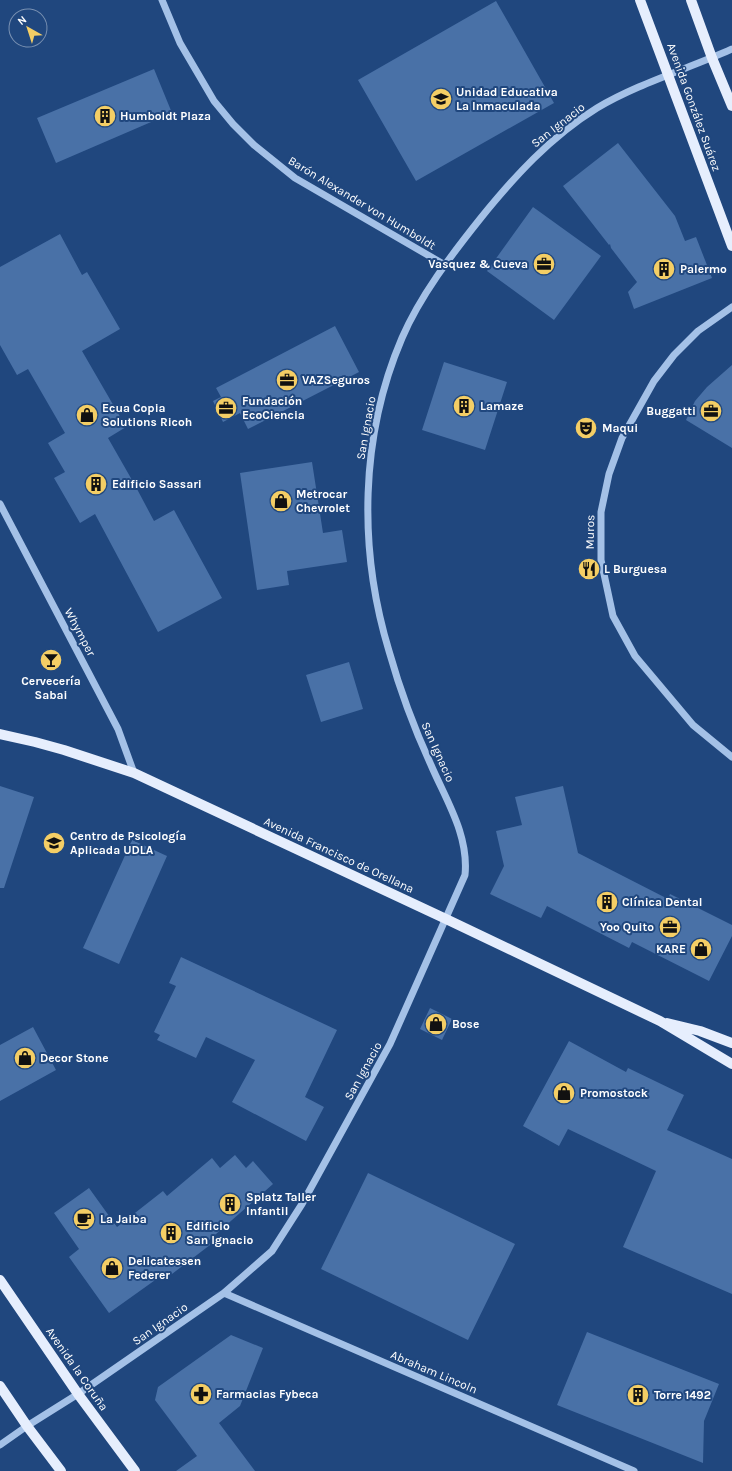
<svg xmlns="http://www.w3.org/2000/svg" width="732" height="1471" font-family="Karla,sans-serif">
	<rect width="100%" height="100%" fill="#20477e"/>
	<path fill="#4971a7" d="M496 1 554 103 416 181 358 80Z
		M154 69 172 113 56 163 37 118Z
		M618 143 675 216 685 241 696 237 712 278 634 309 628 292 637 282 611 248 610 244 609 245 563 186Z
		M533 207 601 256 554 320 487 271Z
		M60 234 82 275 87 272 120 329 82 351 126 427 108 438 136 487 129 490 137 489 154 521 174 510 222 598 158 632 95 514 80 523 54 478 65 472 48 443 65 433 28 369 17 375 0 345V267Z
		M335 326 359 372 248 429 240 413 223 422 213 401 221 397 216 388Z
		M444 362 507 382 485 450 422 430Z
		M732 365V448L686 420 695 401 707 387Z
		M312 462 323 533 342 530 347 562 287 571 289 585 257 590 240 473Z
		M349 662 363 709 321 722 306 675Z
		M0 786 34 797 4 888H0Z
		M563 786 578 853 668 899 670 894 732 925V936L709 981 632 942 629 948 547 906 541 918 490 894 504 866 496 831 522 825 515 797Z
		M132 840 167 856 119 964 83 948Z
		M181 957 337 1030 305 1097 324 1107 306 1141 232 1102 255 1060 206 1037 196 1058 157 1040 160 1035 154 1032 176 986 169 983Z
		M430 1008 452 1019 442 1040 420 1029Z
		M33 1027 56 1070 0 1101V1045Z
		M569 1041 626 1072 628 1068 684 1095 667 1130 732 1159V1294L623 1247 656 1171 568 1129 559 1146 523 1126Z
		M235 1155 246 1168 253 1161 273 1184 208 1241 210 1245 168 1277 165 1273 109 1313 69 1257 79 1249 54 1213 89 1188 117 1227 163 1191 167 1196 212 1158 220 1168Z
		M368 1173 515 1244 468 1340 321 1269Z
		M587 1332 719 1384 704 1421 703 1463 557 1405Z
		M231 1335 263 1348 240 1406 219 1423 255 1471H176L197 1456 155 1400 158 1387Z"/>
	<g fill="none" stroke-linecap="round" stroke-linejoin="round">
		<path stroke="#a4c1e7" stroke-width="7" d="M162 0 180 43 214 101 233 124 254 145 295 178 445 265
			M732 307 698 331 674 355 654 381 622 438 609 474 601 512V560L613 616 635 656 693 725 732 757
			M0 504 118 729 134 773
			M224 1293 634 1471
			M0 1445 27 1426 78 1394 224 1293 272 1251 302 1204 390 1044 465 875C469 835 446 800 431 765 414 728 400 690 389 651 358 549 360 436 402 338 420 296 452 254 480 219 514 177 550 137 597 108 639 83 688 69 732 49"/>
		<path stroke="#e6eefd" stroke-width="10" d="M640 0 732 246
			M691 0 712 58 732 106
			M0 734 35 742 64 750 134 773 446 919 660 1021 732 1064
			M667 1023 700 1031 732 1043
			M0 1280 78 1394 135 1471
			M0 1386 27 1426 61 1471"/>
	</g>
	<defs>
		<g id="school-disc" transform="scale(1.15)"><circle r="9.5" fill="#f4ce65" stroke="#20477e"/><path d="M0-5L7-2L0 1L-7-2ZM-4 1L0 2.5L4 1V4Q0 6-4 4Z" fill="#111"/></g>
		<g id="building-disc" transform="scale(1.15)"><circle r="9.5" fill="#f4ce65" stroke="#20477e"/><path d="M-4-6H4V6H1V3H-1V6H-4ZM-2.5-4.3h1.7v1.8h-1.7ZM.8-4.3h1.7v1.8H.8ZM-2.5-1h1.7V.8h-1.7ZM.8-1h1.7V.8H.8Z" fill="#111"/></g>
		<g id="office-disc" transform="scale(1.15)"><circle r="9.5" fill="#f4ce65" stroke="#20477e"/><path d="M-6-3h4V-5.5h4V-3h4V5H-6ZM-1-4.5V-3h2v-1.5ZM-6 0V1H6V0Z" fill="#111"/></g>
		<g id="shop-disc" transform="scale(1.15)"><circle r="9.5" fill="#f4ce65" stroke="#20477e"/><path d="M-5-2.5h2.3a2.7 3.5 0 0 1 5.4 0H5L5.5 6h-11ZM-1.5-2.5h3a1.5 2.3 0 0 0-3 0Z" fill="#111"/></g>
		<g id="theatre-disc" transform="scale(1.15)"><circle r="9.5" fill="#f4ce65" stroke="#20477e"/><path d="M-5-5.5Q0-4 5-5.5V0Q5 5 0 6Q-5 5-5 0ZM-3.3-2.5H-1v1.5H-3.3ZM1-2.5H3.3v1.5H1ZM-2.8 1Q0 5.5 2.8 1Z" fill="#111"/></g>
		<g id="restaurant-disc" transform="scale(1.15)"><circle r="9.5" fill="#f4ce65" stroke="#20477e"/><path d="M-5-6h1v4h1v-4h1v4h1v-4h1v5L-1.5 .5V6h-2V.5L-5-1ZM5-6V6H3V1.5H1.5Q1.5-4 5-6Z" fill="#111"/></g>
		<g id="bar-disc" transform="scale(1.15)"><circle r="9.5" fill="#f4ce65" stroke="#20477e"/><path d="M-6-5H6L.8 .8V4.5H3.5V6h-7V4.5H-.8V.8Z" fill="#111"/></g>
		<g id="university-disc" transform="scale(1.15)"><circle r="9.5" fill="#f4ce65" stroke="#20477e"/><path d="M0-5L7-2L0 1L-7-2ZM-4 1L0 2.5L4 1V4Q0 6-4 4Z" fill="#111"/></g>
		<g id="cafe-disc" transform="scale(1.15)"><circle r="9.5" fill="#f4ce65" stroke="#20477e"/><path d="M-5.5-4.5H6V0H3Q3 3.5 0 3.5H-2.5Q-5.5 3.5-5.5 0ZM3-3.2v2h1.7v-2ZM-6 4.5H4V6H-6Z" fill="#111"/></g>
		<g id="pharmacy-disc" transform="scale(1.15)"><circle r="9.5" fill="#f4ce65" stroke="#20477e"/><path d="M-2-6h4v4h4v4h-4v4h-4v-4h-4v-4h4Z" fill="#111"/></g>
	</defs>
	<g fill-rule="evenodd">
		<use href="#school-disc" x="441" y="99"/>
		<use href="#building-disc" x="105" y="116"/>
		<use href="#office-disc" x="544" y="264"/>
		<use href="#building-disc" x="664" y="269"/>
		<use href="#office-disc" x="287" y="380"/>
		<use href="#building-disc" x="464" y="406"/>
		<use href="#office-disc" x="226" y="408"/>
		<use href="#office-disc" x="711" y="411"/>
		<use href="#shop-disc" x="87" y="415"/>
		<use href="#theatre-disc" x="586" y="428"/>
		<use href="#building-disc" x="96" y="484"/>
		<use href="#shop-disc" x="281" y="501"/>
		<use href="#restaurant-disc" x="589" y="569"/>
		<use href="#bar-disc" x="51" y="660"/>
		<use href="#university-disc" x="54" y="843"/>
		<use href="#building-disc" x="607" y="902"/>
		<use href="#office-disc" x="670" y="927"/>
		<use href="#shop-disc" x="701" y="949"/>
		<use href="#shop-disc" x="436" y="1024"/>
		<use href="#shop-disc" x="25" y="1058"/>
		<use href="#shop-disc" x="564" y="1093"/>
		<use href="#building-disc" x="230" y="1204"/>
		<use href="#cafe-disc" x="84" y="1219"/>
		<use href="#building-disc" x="171" y="1233"/>
		<use href="#shop-disc" x="112" y="1268"/>
		<use href="#pharmacy-disc" x="201" y="1394"/>
		<use href="#building-disc" x="638" y="1395"/>
	</g>
	<g text-anchor="middle" dominant-baseline="central" stroke-width="4" stroke-linejoin="round" paint-order="stroke">
		<g font-size="12" font-weight="bold" fill="#fff" stroke="#20477e" text-anchor="start">
			<text x="456" y="92">Unidad Educativa<tspan x="456" dy="14">La Inmaculada</tspan></text>
			<text x="120" y="116">Humboldt Plaza</text>
			<text x="528" y="264" text-anchor="end">Vasquez &amp; Cueva</text>
			<text x="680" y="269">Palermo</text>
			<text x="302" y="380">VAZSeguros</text>
			<text x="242" y="401">Fundación<tspan x="242" dy="14">EcoCiencia</tspan></text>
			<text x="480" y="406">Lamaze</text>
			<text x="102" y="408">Ecua Copia<tspan x="102" dy="14">Solutions Ricoh</tspan></text>
			<text x="696" y="411" text-anchor="end">Buggatti</text>
			<text x="602" y="428">Maqui</text>
			<text x="112" y="484">Edificio Sassari</text>
			<text x="296" y="494">Metrocar<tspan x="296" dy="14">Chevrolet</tspan></text>
			<text x="604" y="569">L Burguesa</text>
			<text x="51" y="681" text-anchor="middle">Cervecería<tspan x="51" dy="14">Sabai</tspan></text>
			<text x="70" y="836">Centro de Psicología<tspan x="70" dy="14">Aplicada UDLA</tspan></text>
			<text x="622" y="902">Clínica Dental</text>
			<text x="654" y="927" text-anchor="end">Yoo Quito</text>
			<text x="686" y="949" text-anchor="end">KARE</text>
			<text x="452" y="1024">Bose</text>
			<text x="40" y="1058">Decor Stone</text>
			<text x="580" y="1093">Promostock</text>
			<text x="246" y="1197">Splatz Taller<tspan x="246" dy="14">Infantil</tspan></text>
			<text x="100" y="1219">La Jaiba</text>
			<text x="186" y="1226">Edificio<tspan x="186" dy="14">San Ignacio</tspan></text>
			<text x="128" y="1261">Delicatessen<tspan x="128" dy="14">Federer</tspan></text>
			<text x="216" y="1394">Farmacias Fybeca</text>
			<text x="654" y="1395">Torre 1492</text>
		</g>
		<g font-size="12" fill="#fff" stroke="#20477e">
			<text transform="translate(694 107) rotate(70)">Avenida González Suárez</text>
			<text transform="translate(558 125) rotate(-38)">San Ignacio</text>
			<text transform="translate(362 203) rotate(31)">Barón Alexander von Humboldt</text>
			<text transform="translate(366 428) rotate(-80)">San Ignacio</text>
			<text transform="translate(590 532) rotate(-89)">Muros</text>
			<text transform="translate(80 632) rotate(62)">Whymper</text>
			<text transform="translate(438 752) rotate(66)">San Ignacio</text>
			<text transform="translate(339 855) rotate(25)">Avenida Francisco de Orellana</text>
			<text transform="translate(363 1071) rotate(-61)">San Ignacio</text>
			<text transform="translate(160 1324) rotate(-35)">San Ignacio</text>
			<text transform="translate(77 1369) rotate(55)">Avenida la Coruña</text>
			<text transform="translate(434 1372) rotate(23)">Abraham Lincoln</text>
		</g>
	</g>
	<g transform="translate(28 28) rotate(321)"><circle r="19" fill="#20477e" stroke="#7991b2"/>
	<path d="M0-3L7 15L0 10L-7 15Z" fill="#f4ce65"/>
	<text y="-6" font-size="11" font-weight="bold" text-anchor="middle" fill="#ffffff">N</text>
	</g>
</svg>
